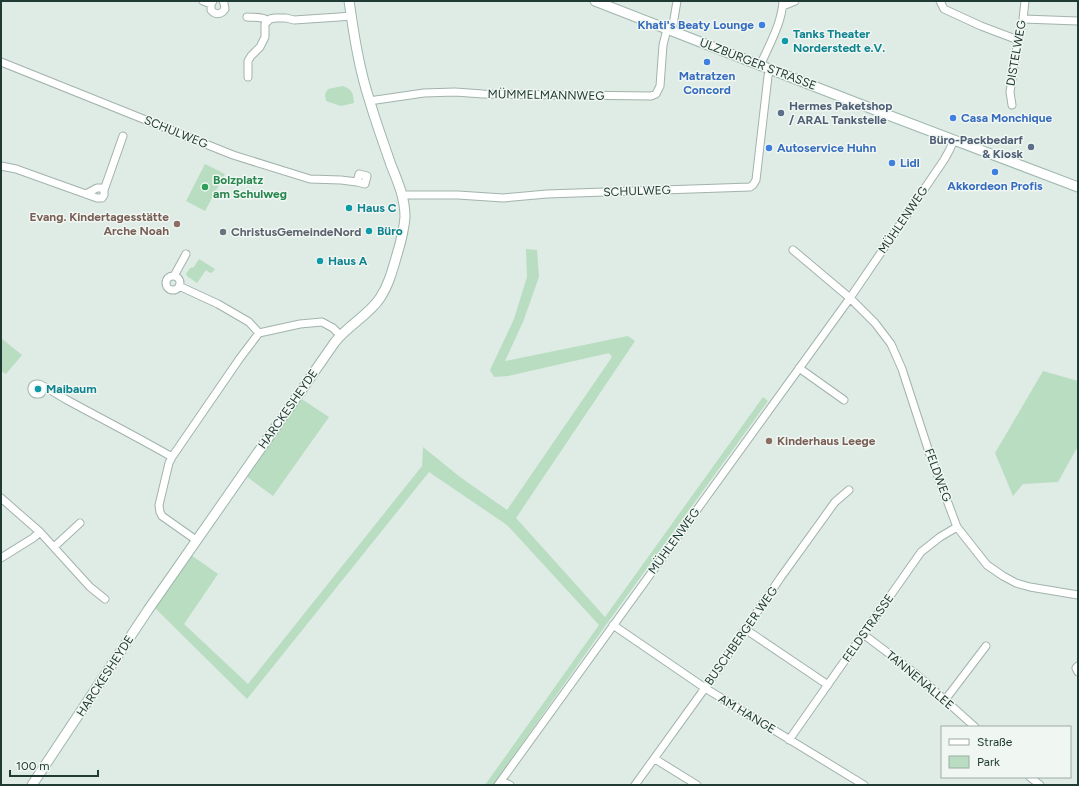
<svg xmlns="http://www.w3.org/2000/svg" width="1079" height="786" font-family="Figtree,sans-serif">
	<rect width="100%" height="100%" fill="#dfebe5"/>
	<path fill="#b8ddc1" d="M343 86C353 90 353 93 354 103L341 106 326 101 325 94 328 89Z
		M205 164 225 174 205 211 186 201Z
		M526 249 537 250 539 277 523 322 505 361 628 336 635 341 516 518 605 617 763 397 768 401 603 629 493 785H485L599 625 507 525 429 472 247 699 155 608 191 555 218 574 184 624 248 684 422 466 423 447 460 477 507 510 612 357 609 353 508 376 494 377 490 370 514 319 527 277Z
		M199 259 215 269 213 272 210 273 206 270 197 283 187 276 186 274 190 268 194 267Z
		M1 338 22 355 6 374 1 371Z
		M1043 371 1078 381V446L1058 482 1023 484 1013 496 995 453Z
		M300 398 329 417 273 496 246 476Z"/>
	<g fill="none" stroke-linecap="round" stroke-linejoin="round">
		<g stroke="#a2b3ac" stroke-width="9">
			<path id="street" d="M203 1 211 4
				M213 1 211 4V10C215 15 221 15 225 9L224 3 223 1
				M940 1 944 9 981 26 1018 40
				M783 6 795 1
				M247 17C253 18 263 16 268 21
				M1023 19 1078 21
				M672 31 677 1
				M1 62 233 155 310 179 341 180 357 182
				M760 66C769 45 782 23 783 1
				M248 77V61L251 56 260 47 265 37V24L270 19 275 18H286L294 20 339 17 351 16
				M369 101 424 93 455 92 483 94 651 96 656 94 660 86 663 45 667 29
				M1012 105 1010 92 1018 40 1023 19 1025 1
				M1 166 16 169 97 198H102L104 195V190L101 188H97L86 194
				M359 174 367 176 365 184 357 182Z
				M104 190 123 136
				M403 195H458L503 198 547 194 750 187 753 185 756 180 768 76 770 70
				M793 250 850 298 875 323 891 344 902 369 930 455 957 527 987 565 1003 576 1016 583 1030 587 1078 595
				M174 276 186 254
				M166 283a7 7 0 1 1 14 0a7 7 0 1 1-14 0Z
				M179 286 218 304 249 322 259 333
				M799 368 844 400
				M41 385C43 389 43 394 38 394 29 395 30 380 41 385 50 389 58 395 67 400 102 419 137 437 172 457
				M1 498 40 532 90 587 105 599
				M196 540 162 516 160 512 159 505 169 463 172 457 240 358 259 333 300 324 322 322 333 328 340 335
				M54 547 80 523
				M1 558 33 538 40 532
				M613 625 705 688 864 785
				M745 629 828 685
				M863 634 916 674 975 727
				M1078 666 1076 668 1078 672
				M945 700 986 646
				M789 740 921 552 940 537 957 527
				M655 759 697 785
				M1030 777 1040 785
				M501 781 510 785
				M498 785 850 298 944 160 949 151 954 140
				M635 785 705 688 781 577 835 502 849 490"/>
		</g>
		<g stroke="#9eb7ad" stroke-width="11">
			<path id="secondary" d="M595 1 888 115 1078 187
				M32 785 148 610 335 342C348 325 369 315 380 298 388 286 392 272 396 258 400 245 404 231 405 217 405 198 398 182 391 165 384 144 376 123 370 102 359 69 354 35 349 1"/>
		</g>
		<use href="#street" stroke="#fff" stroke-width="7"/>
		<use href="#secondary" stroke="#fff" stroke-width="9"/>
	</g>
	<g fill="#3f7fe0" stroke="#f0f7f3" stroke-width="1.5">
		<circle cx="762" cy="25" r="4"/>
		<circle cx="707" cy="62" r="4"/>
		<circle cx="953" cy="118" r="4"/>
		<circle cx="769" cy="148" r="4"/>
		<circle cx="892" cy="163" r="4"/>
		<circle cx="995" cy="172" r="4"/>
	</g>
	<g fill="#0f9aa8" stroke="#f0f7f3" stroke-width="1.5">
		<circle cx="785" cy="41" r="4"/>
		<circle cx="349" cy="208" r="4"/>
		<circle cx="369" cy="231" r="4"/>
		<circle cx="320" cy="261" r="4"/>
		<circle cx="38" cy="389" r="4"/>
	</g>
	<g fill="#5c6f8a" stroke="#f0f7f3" stroke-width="1.5">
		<circle cx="781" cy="113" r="4"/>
		<circle cx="1031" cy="147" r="4"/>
	</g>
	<circle fill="#2e9e5b" stroke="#f0f7f3" stroke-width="1.5" cx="205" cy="187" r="4"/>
	<g fill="#8d6e63" stroke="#f0f7f3" stroke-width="1.5">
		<circle cx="177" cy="224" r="4"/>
		<circle cx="769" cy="441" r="4"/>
	</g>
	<circle fill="#6b7280" stroke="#f0f7f3" stroke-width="1.5" cx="223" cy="232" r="4"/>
	<g text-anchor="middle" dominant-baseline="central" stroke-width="3" stroke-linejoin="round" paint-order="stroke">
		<g font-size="12" font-weight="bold" fill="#366cbe" stroke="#f0f7f3" text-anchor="start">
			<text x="754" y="25" text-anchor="end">Khati's Beaty Lounge</text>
			<text x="707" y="76" text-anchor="middle">Matratzen<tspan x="707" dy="14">Concord</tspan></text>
			<text x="961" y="118">Casa Monchique</text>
			<text x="777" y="148">Autoservice Huhn</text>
			<text x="900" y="163">Lidl</text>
			<text x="995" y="186" text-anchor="middle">Akkordeon Profis</text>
		</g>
		<g font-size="12" font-weight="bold" fill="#0d838f" stroke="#f0f7f3" text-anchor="start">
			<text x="793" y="34">Tanks Theater<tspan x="793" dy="14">Norderstedt e.V.</tspan></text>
			<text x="357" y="208">Haus C</text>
			<text x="377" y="231">Büro</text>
			<text x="328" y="261">Haus A</text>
			<text x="46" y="389">Maibaum</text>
		</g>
		<g font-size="12" fill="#203b33" stroke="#f0f7f3">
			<text transform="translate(1016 53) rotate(-80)">DISTELWEG</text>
			<text transform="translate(758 64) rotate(21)">ULZBURGER STRASSE</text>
			<text transform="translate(546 95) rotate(1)">MÜMMELMANNWEG</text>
			<text transform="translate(176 132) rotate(22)">SCHULWEG</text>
			<text transform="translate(637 191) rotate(-2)">SCHULWEG</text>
			<text transform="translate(903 220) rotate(-56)">MÜHLENWEG</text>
			<text transform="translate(288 409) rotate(-55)">HARCKESHEYDE</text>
			<text transform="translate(938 475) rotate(70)">FELDWEG</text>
			<text transform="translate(674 541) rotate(-54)">MÜHLENWEG</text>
			<text transform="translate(868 628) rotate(-55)">FELDSTRASSE</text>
			<text transform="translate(741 636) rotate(-55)">BUSCHBERGER WEG</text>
			<text transform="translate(105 676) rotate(-57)">HARCKESHEYDE</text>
			<text transform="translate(920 680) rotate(40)">TANNENALLEE</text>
			<text transform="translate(747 714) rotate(31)">AM HANGE</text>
		</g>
		<g font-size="12" font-weight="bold" fill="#4e5e75" stroke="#f0f7f3" text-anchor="start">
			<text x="789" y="106">Hermes Paketshop<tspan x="789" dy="14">/ ARAL Tankstelle</tspan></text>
			<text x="1023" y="140" text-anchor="end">Büro-Packbedarf<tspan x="1023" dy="14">&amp; Kiosk</tspan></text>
		</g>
		<g font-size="12" font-weight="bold" fill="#27864d" stroke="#f0f7f3" text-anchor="start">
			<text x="213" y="180">Bolzplatz<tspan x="213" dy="14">am Schulweg</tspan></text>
		</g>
		<g font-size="12" font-weight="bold" fill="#785e54" stroke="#f0f7f3" text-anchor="end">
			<text x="169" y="217">Evang. Kindertagesstätte<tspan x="169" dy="14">Arche Noah</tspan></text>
			<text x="777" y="441" text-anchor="start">Kinderhaus Leege</text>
		</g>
		<g font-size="12" font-weight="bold" fill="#5b616d" stroke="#f0f7f3" text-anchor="start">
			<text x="231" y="232">ChristusGemeindeNord</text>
		</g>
	</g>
	<rect width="1079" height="786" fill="none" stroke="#203b33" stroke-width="4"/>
	<rect x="941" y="726" width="130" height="52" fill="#f0f7f3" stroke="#9daca6"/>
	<rect x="949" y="739" width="20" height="6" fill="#ffffff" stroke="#9daca6"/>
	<text x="977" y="746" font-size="12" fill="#203b33">Straße</text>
	<rect x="949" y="756" width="20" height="12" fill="#b8ddc1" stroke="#9daca6"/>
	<text x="977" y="766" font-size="12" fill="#203b33">Park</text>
	<path d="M10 770v6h88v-6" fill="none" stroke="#203b33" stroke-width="2"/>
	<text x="16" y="770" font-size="12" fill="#203b33" stroke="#f0f7f3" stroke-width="3" paint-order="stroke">100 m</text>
</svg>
